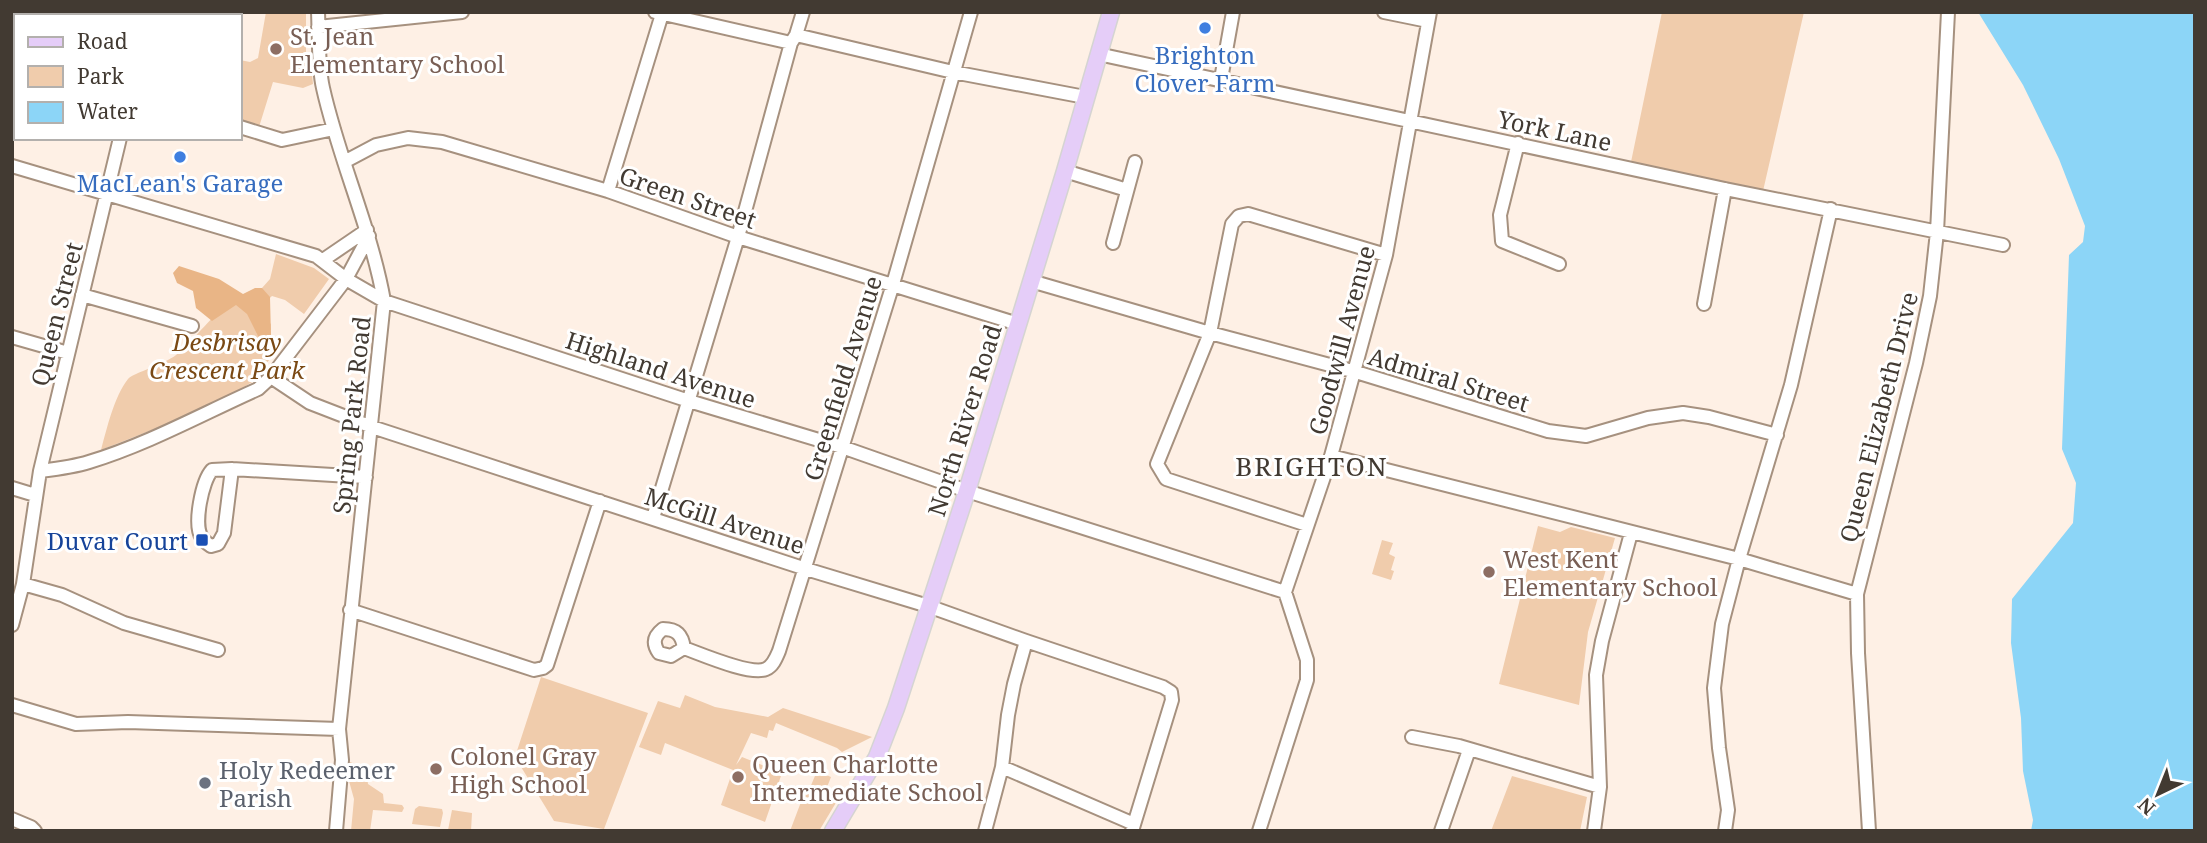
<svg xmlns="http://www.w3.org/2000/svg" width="2207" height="843" font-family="'Noto Serif',serif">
	<rect width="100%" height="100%" fill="#fef0e5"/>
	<path fill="#f0ccac" d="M266 12H306V64L311 65 313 84 303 88 273 82 259 127 240 121V60L250 62 258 58Z
		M1662 12H1804L1763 191 1631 162Z
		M276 254 314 268 329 279 304 314 285 300 272 296 260 307 261 316 271 324V337L279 347 252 382 238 391 195 413 101 450C107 428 114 397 128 379 133 373 165 364 176 355 197 338 211 314 235 300L246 306 270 279Z
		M1538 526 1560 532 1571 527 1615 538 1588 632 1579 705 1499 684Z
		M1382 540 1393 543 1389 554 1395 557 1391 570 1394 571 1391 580 1372 574Z
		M541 677 648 713 604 829 554 821 515 757Z
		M685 695 715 707 768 717 783 708 872 737 842 752 837 748 776 723 773 731 769 730 767 738 751 733 736 765 742 757 782 773 765 822 721 805 733 770 665 743 661 755 639 747 658 701 680 708Z
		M350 762 366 768 368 784 383 794 384 803 402 805 404 808 402 812 373 810 370 831H351L354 799 349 781Z
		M817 771 831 777 824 795 837 801 819 831H790L804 794 807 795Z
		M1512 776 1587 797 1580 831H1491Z
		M419 806 442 809 443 813 440 827 412 824 415 809Z
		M452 810 472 813 471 831 448 830Z"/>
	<path fill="#e9b586" d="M179 266 219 279 243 294 255 288H262L270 297 271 337 261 342 247 314 236 305 212 321 196 308 193 291 177 283 173 273Z"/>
	<path fill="#8cd5f7" d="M1978 12H2195V831H2031L2033 820 2023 771 2021 718 2011 643 2012 599 2073 523 2076 483 2062 449 2069 255 2083 242 2085 226 2059 159 2023 85Z"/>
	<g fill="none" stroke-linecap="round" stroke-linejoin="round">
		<g stroke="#a6917f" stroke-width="16">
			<path id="minor" d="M318 12C319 34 318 67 323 88 339 160 371 228 384 301L339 729 342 760 336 831
				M655 12 791 43
				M1384 12 1428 21
				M141 16V12
				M318 27 462 12
				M796 35 953 72 1085 97
				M1098 54 1725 189 2003 245
				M12 61 16 62
				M1221 79 1233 12
				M240 127 282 140 334 129
				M1518 143 1500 215 1502 241 1559 264
				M344 162 376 145 408 138 442 142 608 191 738 237 1018 324
				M12 166 316 256 346 279 384 301 689 401 842 447 967 491 1285 592
				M1065 171 1127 190
				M608 191 662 14
				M1113 243 1135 162
				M323 260 367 230
				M1031 281 1210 333 1356 372 1548 431 1586 436 1648 418 1683 413 1709 417 1777 435
				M82 295 192 326
				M1704 304 1725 189
				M12 337 68 353
				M271 377 310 403 372 427 806 569 928 606 1026 641 1163 687 1171 692 1172 700 1132 831
				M1331 456 1739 559 1857 594
				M232 469 224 533 218 544 211 546C208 544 204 541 202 538 193 525 202 481 212 470L232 469 366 477
				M40 471C56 469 73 467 89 462 148 444 202 414 258 389L271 377 346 279 369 236
				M12 488 35 495
				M653 518 738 237 791 43 796 35 803 12
				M1307 525 1166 479 1157 464 1210 333 1232 224 1239 216 1248 214 1386 255
				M23 584 62 595 124 623 218 650
				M350 610 534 670 543 668 547 665 600 501
				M12 625 23 584 40 471 120 138
				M663 629C677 629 682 635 684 648L671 656 659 653C652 643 654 636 663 629Z
				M684 648C701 654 751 676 766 669 773 666 776 658 779 651L893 284 971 12
				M12 705 76 724 128 722 339 729
				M1412 737 1459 746 1600 787
				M1002 767 1134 824
				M12 819 31 827 35 831
				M985 831 1002 767 1008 715 1014 684 1026 641
				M1259 831 1307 680V660L1285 592 1331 456 1386 255 1430 12
				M1441 831 1469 750
				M1594 831 1600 787 1596 675 1602 641 1631 533
				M1725 831 1728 810 1719 748 1714 688 1722 624 1739 559 1791 385 1831 209
				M1869 831 1858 653 1857 594 1916 363 1930 296 1937 232 1948 12"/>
		</g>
		<g stroke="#d5d4d2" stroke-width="19">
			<path id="major" d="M833 831 877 757 896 708 967 491 1065 171 1111 12"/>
		</g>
		<use href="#minor" stroke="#fff" stroke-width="12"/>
		<use href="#major" stroke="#e5cdf8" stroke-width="16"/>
	</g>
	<g fill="#3f7fe0" stroke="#fff" stroke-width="2.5">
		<circle cx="1205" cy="28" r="7"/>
		<circle cx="180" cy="157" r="7"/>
	</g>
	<g fill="#8d6e63" stroke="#fff" stroke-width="2.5">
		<circle cx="276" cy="49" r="7"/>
		<circle cx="1489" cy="572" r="7"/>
		<circle cx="436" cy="769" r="7"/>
		<circle cx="738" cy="777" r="7"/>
	</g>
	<rect fill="#1a4fb4" stroke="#fff" stroke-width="2.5" x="195" y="533" width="14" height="14" rx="3.5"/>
	<circle fill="#6b7280" stroke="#fff" stroke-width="2.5" cx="205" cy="783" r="7"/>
	<g text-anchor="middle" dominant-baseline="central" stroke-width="6" stroke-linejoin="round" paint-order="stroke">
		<g font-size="24" fill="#785e54" stroke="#fff" text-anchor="start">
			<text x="290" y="35">St. Jean<tspan x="290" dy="28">Elementary School</tspan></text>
			<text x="1503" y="558">West Kent<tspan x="1503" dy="28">Elementary School</tspan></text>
			<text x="450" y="755">Colonel Gray<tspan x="450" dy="28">High School</tspan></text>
			<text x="752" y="763">Queen Charlotte<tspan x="752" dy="28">Intermediate School</tspan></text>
		</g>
		<g font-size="24" fill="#366cbe" stroke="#fff">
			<text x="1205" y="54">Brighton<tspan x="1205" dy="28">Clover Farm</tspan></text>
			<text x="180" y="182">MacLean's Garage</text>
		</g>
		<g font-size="24" fill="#423a32" stroke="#fff">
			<text transform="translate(1555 130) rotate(12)">York Lane</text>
			<text transform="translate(688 197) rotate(19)">Green Street</text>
			<text transform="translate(56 314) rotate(-76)">Queen Street</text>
			<text transform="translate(1341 340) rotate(-75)">Goodwill Avenue</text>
			<text transform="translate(661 369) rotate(18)">Highland Avenue</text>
			<text transform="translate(842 378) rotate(-73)">Greenfield Avenue</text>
			<text transform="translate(1449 379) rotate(17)">Admiral Street</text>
			<text transform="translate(351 415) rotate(-84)">Spring Park Road</text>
			<text transform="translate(1878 417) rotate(-76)">Queen Elizabeth Drive</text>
			<text transform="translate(964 420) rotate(-73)">North River Road</text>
			<text transform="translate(725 520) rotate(18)">McGill Avenue</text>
		</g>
		<g font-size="24" font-style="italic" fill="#7a4914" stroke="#fff">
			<text x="227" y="341">Desbrisay<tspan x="227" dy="28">Crescent Park</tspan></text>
		</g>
		<g font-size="24" fill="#164399" stroke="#fff" text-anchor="end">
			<text x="188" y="540">Duvar Court</text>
		</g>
		<g font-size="24" fill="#5b616d" stroke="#fff" text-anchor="start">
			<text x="219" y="769">Holy Redeemer<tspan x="219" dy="28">Parish</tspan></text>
		</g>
		<g font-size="26" letter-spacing="2" fill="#423a32" stroke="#fff">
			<text x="1312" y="466">BRIGHTON</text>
		</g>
	</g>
	<rect width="2207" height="843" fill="none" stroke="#423a32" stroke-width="28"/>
	<rect x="14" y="14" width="228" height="126" fill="#ffffff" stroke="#b3b0ad" stroke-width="2"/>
	<rect x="28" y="37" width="35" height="10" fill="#e5cdf8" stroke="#b3b0ad" stroke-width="2"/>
	<text x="77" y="49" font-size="21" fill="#423a32">Road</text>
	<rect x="28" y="66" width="35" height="21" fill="#f0ccac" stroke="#b3b0ad" stroke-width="2"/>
	<text x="77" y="84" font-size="21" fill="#423a32">Park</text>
	<rect x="28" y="102" width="35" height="21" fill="#8cd5f7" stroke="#b3b0ad" stroke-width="2"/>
	<text x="77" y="119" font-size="21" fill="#423a32">Water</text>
	<g transform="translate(2158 794) rotate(223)" stroke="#ffffff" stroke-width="5" paint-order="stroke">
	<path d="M0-5L12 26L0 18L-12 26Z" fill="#423a32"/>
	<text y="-10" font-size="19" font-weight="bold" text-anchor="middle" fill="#423a32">N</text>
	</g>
</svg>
